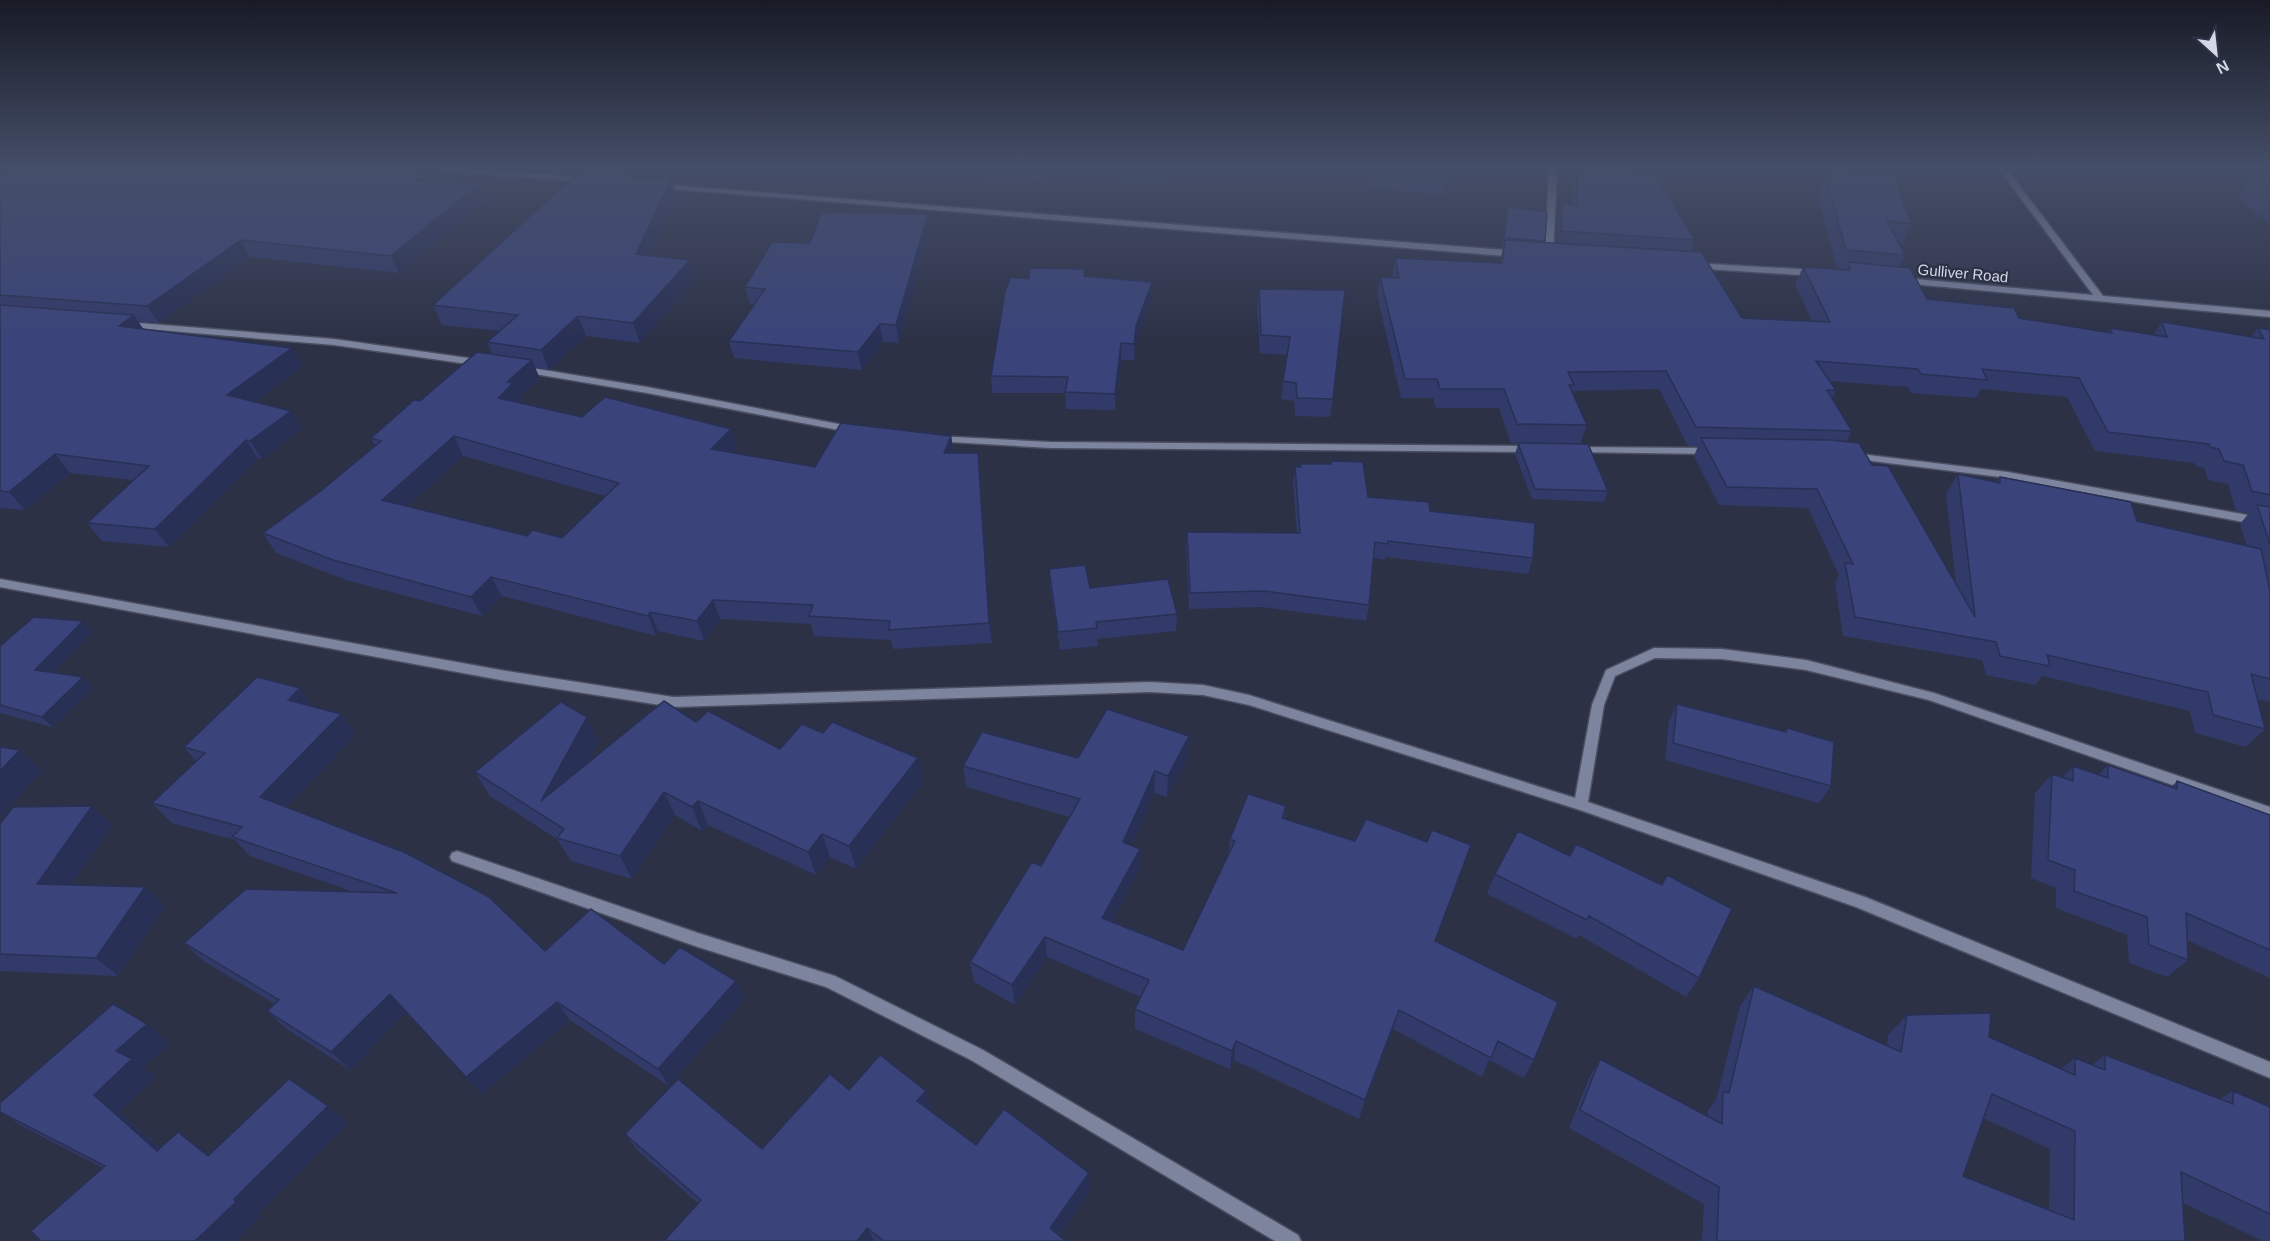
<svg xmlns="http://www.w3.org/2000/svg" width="2270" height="1241" font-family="Helvetica,sans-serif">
	<rect width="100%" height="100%" fill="#2c3146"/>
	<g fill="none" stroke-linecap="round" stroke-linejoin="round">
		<g stroke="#4a4e60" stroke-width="3">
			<path id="service" d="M1998 168H2006L2103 296V300H2097Z"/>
		</g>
		<g stroke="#4a4e60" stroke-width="3">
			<path id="minor" d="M430 168H458L588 178 592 180 588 182 434 170Z
				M1549 168H1557L1553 257 1549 260 1545 257Z
				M656 184 1518 251 1522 254 1518 257 659 188 655 186Z
				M1694 263 1815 270 1819 273 1815 276 1691 268 1690 266Z
				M1904 278 2270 311V317L1901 283 1900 281Z
				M127 322 334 339 482 360 487 363 482 366 334 345 124 327 122 325Z
				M520 366 647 387 854 427 859 430 854 433 647 393 517 371V367Z
				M937 436 1050 442 1531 446 1536 449 1531 452 1050 448 933 441 932 439Z
				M1576 447 1711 448 1716 451 1711 454 1572 452 1571 450Z
				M1852 453 2008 472 2270 519V527L2008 478 1848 458 1847 456Z
				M0 579 506 671 673 697 1150 682 1203 685 1249 695 1575 798 1592 705 1606 670 1654 648 1722 649 1806 660 1934 693 2270 807V819L1929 700 1806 670 1722 659 1655 658 1615 676 1604 705 1588 802 1865 897 2270 1062V1078L1856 907 1580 810 1249 705 1203 695 1150 692 673 707 506 681 0 587Z
				M457 851 698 933 835 976 983 1050 1298 1235 1301 1241H1275L971 1060 826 987 698 947 452 861 450 857 452 853Z"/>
		</g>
		<use href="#service" fill="#7d849d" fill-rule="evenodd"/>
		<use href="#minor" fill="#7d849d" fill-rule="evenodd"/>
	</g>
	<path fill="#323a69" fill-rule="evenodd" d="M0 168H439L443 179 440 182 486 201 399 273 250 257 159 323 138 322 143 329 303 366 254 402 302 429 262 459 258 458 169 547 102 541 87 523 133 480 70 473 25 510 0 508Z
		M581 168H653L647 178 671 179 677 197 650 256 695 280 640 343 586 336 549 370 535 368 540 379 520 397 522 402 521 403 582 417 731 429 737 448 732 453 815 467 951 436 954 453 980 473 992 643 893 649 891 640 814 636 811 624 720 619 704 641 658 631 656 636 502 596 482 616 346 580 276 553 263 533 322 490 375 446 371 438 420 401 492 354 487 342 499 331 442 325 433 305 582 169ZM463 456 605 496 562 538 527 536 408 506Z
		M935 168H1050L1046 180 936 175Z
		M1122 168H1163L1161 183 1122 182Z
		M1373 168H1447V175L1443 194 1372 189Z
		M1582 168H1617L1695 240 1691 252 1742 318 1812 321 1795 285 1803 267 1837 269 1818 198 1822 188 1821 186 1829 168H1838L1911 224 1902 244 1899 243 1905 255 1899 267 1927 299 2019 318 2107 332 2110 328 2153 335 2162 322 2251 337 2258 328 2270 330V702L2258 699 2265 729 2246 747 2195 733 2190 711 2042 676 2035 685 1986 675 1982 660 1843 636 1835 582 1839 575 1808 508 1719 505 1694 456 1698 446H1688L1659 389 1572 391 1587 425 1580 444 1608 491 1604 502 1532 499 1515 454 1518 444 1511 443 1499 408H1436L1433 398H1401L1377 295 1380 277 1392 278 1395 258 1500 263 1503 248H1502L1506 217 1508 207 1545 241V243H1556L1557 224 1562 204 1572 206V191L1577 172H1581ZM1830 381 1908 387 1911 393 1976 398 1981 389 2067 397 2095 451 2194 463 2195 466 2204 468 2208 480 2228 484 2236 511 2249 513 2240 524 2247 546 2137 521 2000 477 1997 482 1958 474 1946 493 1956 585 1872 465 1847 441 1852 431 1832 398 1836 390Z
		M1917 168H1957L1920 170Z
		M2254 175H2270V224L2238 199Z
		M928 214 930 230 899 343 883 342 862 370 734 358 729 341 754 304H750L745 287 810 243Z
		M1085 276 1151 298 1136 343 1134 360H1121L1115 410 1066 409 1065 393H992L991 376Z
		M1259 289 1333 399 1330 417 1295 416 1294 401 1281 399 1287 355 1260 353 1257 307Z
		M1300 464 1368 497 1430 511 1533 558 1528 574 1385 557V560L1374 558 1369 605 1366 621 1262 607 1189 609 1186 548 1187 532 1297 533 1293 482 1295 467H1300Z
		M1049 569 1090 588 1177 614 1176 631 1097 639 1098 646 1060 650 1050 586Z
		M92 632 53 673 83 677 93 688 52 727 0 713V646Z
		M300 688 314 707 341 714 356 734 286 808 545 951 664 964 736 981 745 999 669 1086 570 1020 482 1094 406 1012 350 1070 287 1029 267 1011 275 1004 205 962 184 943 354 892 250 856 235 840 172 823 152 803 196 761 184 747Z
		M1677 704 1785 731 1787 728 1831 786 1819 803 1665 760 1669 721Z
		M696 722 780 749 923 782 856 869 830 857 816 875 708 825 702 831 675 815 632 879 571 861 557 839 490 796 475 772 599 741 588 763Z
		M1189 736 1188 758 1167 797 1154 793 1131 846 1140 849 1139 870 1112 921 1183 950 1228 856 1230 839 1286 806 1284 819 1436 942 1534 1060 1524 1078 1489 1060 1482 1077 1393 1029 1359 1119 1234 1060 1230 1069 1135 1029V1009L1141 997 1047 957 1015 1005 974 982 970 962 1041 866 1069 817 966 787 963 766 1078 758Z
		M2108 765 2171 787 2177 781 2270 815V978L2187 940 2188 960 2167 977 2129 963 2127 935 2056 908V888L2031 878 2035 793 2052 774 2063 777 2073 766 2098 775Z
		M0 824 112 825 71 885 165 905 118 976 0 971Z
		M1518 831 1699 978 1686 997 1579 935 1577 939 1487 894 1495 874Z
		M1754 986 1887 1046 1888 1035 1907 1015 1989 1037 2061 1069 2075 1058 2092 1065 2105 1055 2220 1099 2233 1091 2270 1107V1241H2263L2183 1203 2185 1241H1702L1704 1204 1569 1128 1589 1078 1600 1059 1708 1117V1110L1716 1100 1740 1006ZM1983 1118 2050 1149 2049 1210 1963 1176Z
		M170 1043 143 1067 156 1077 119 1112 160 1148 178 1132 209 1155 328 1106 348 1123 257 1215 260 1217 103 1168 22 1126 0 1112V1103Z
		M849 1090 932 1109 931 1111 976 1145 1089 1173 1090 1190 1059 1235 1066 1241H665L698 1203 639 1152 625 1134 762 1149Z"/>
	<path fill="#293055" d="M430 168H439L443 179 422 197 415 181Z
		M641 168H653L645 181Z
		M1045 168H1050L1046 180Z
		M634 171 640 189 629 178Z
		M671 179 677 197 642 274 636 254Z
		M479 184 486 201 399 273 391 256Z
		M928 214 930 230 899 343 896 325Z
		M241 240 250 257 159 323 147 306Z
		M690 260 695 280 640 343 633 323Z
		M1152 282 1151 298 1136 343 1134 360V344L1136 326Z
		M134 315 146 333 119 326Z
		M578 316 586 336 549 370 541 350Z
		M880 324 883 342 862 370 858 352Z
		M1121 343V360L1115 410V394Z
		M292 348 303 366 239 413 227 395Z
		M532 360 540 379 520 397 522 402 506 417 498 398 507 382Z
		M291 411 302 429 262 459 250 441Z
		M731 429 737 448 717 469 711 449Z
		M454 436 463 456 393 519 382 500Z
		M951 436 954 456 944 453Z
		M246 440 258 458 169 547 155 529Z
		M978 453 980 473 992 643 989 623Z
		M55 454 70 473 25 510 9 492Z
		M491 577 502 596 482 616 471 597Z
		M713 600 720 619 704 641 697 621Z
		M650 612 658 631 656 636 648 616Z
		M83 621 92 632 45 681 35 670Z
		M83 677 93 688 52 727 42 717Z
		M300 688 315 708 288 700Z
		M341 714 356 734 277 817 260 797Z
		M587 717 599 741 555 823 541 801Z
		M1189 736 1188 758 1167 797 1168 776Z
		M20 750 42 771 0 817V771Z
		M918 758 923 782 856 869 849 846Z
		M1155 771 1154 793 1123 864V842Z
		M664 792 675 815 632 879 620 856Z
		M698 801 708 825 702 831 692 807Z
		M92 806 112 825 59 902 37 884Z
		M822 834 830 857 816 875 808 852Z
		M1140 849 1139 870 1103 938 1102 918Z
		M145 887 165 905 118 976 96 958Z
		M1045 937 1047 957 1015 1005 1012 985Z
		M736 981 745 999 669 1086 658 1069Z
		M390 994 406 1012 350 1070 331 1052Z
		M557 1002 570 1020 482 1094 466 1077Z
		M1399 1010 1393 1029 1359 1119 1365 1100Z
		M147 1024 170 1043 143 1067 156 1077 119 1112 182 1168 157 1151 94 1095 116 1051Z
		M1236 1041 1234 1060 1230 1069 1232 1051Z
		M926 1091 932 1109 923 1119 917 1101Z
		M328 1106 348 1123 257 1215 260 1217 235 1241H195L234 1199Z
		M178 1132 202 1148 231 1173 208 1156Z
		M1089 1173 1090 1190 1054 1241 1050 1228Z
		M867 1228 874 1241H857Z"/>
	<path fill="#3a447a" stroke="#293055" stroke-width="1.5" fill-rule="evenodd" d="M0 168H430L415 181 479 184 391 256 241 240 147 306 0 295Z
		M582 168H595L634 171 629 178 671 179 636 254 690 260 633 323 578 316 541 350 487 342 518 315 433 305 583 168Z
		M1375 168H1447V175L1375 170Z
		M1583 168H1617L1653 171 1695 240 1561 231 1562 204 1577 206V172L1583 173Z
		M1830 168H1838L1893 173 1911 224 1887 221 1905 255 1846 250 1826 178 1833 179Z
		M2254 175H2270V187Z
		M1508 207 1547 212 1545 241 1504 238Z
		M821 213 928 214 896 325 880 324 858 352 729 341 765 289 745 287 772 242 810 243Z
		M1505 240 1701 252 1742 318 1830 322 1803 267 1850 270 1848 262 1910 268 1927 299 2014 308 2019 318 2112 333 2110 328 2167 337 2162 322 2264 339 2258 328 2270 330V495L2252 491 2243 465 2224 461 2219 449 2210 447 2209 444 2108 432 2079 378 1982 369 1987 380 1921 374 1918 369 1816 361 1836 390H1827L1852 431 1696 427 1666 371 1568 372 1574 385H1569L1587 425 1517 424 1504 389H1440L1437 379H1405L1380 277 1399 278 1395 258 1502 263Z
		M1030 268 1085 269 1084 276 1152 282 1136 326 1134 344 1121 343 1115 394 1065 392 1068 377 991 376 1005 292 1011 277 1029 279Z
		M1259 289 1345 290 1333 399 1297 398 1296 383 1283 381 1290 337 1261 335Z
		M0 305 134 315 119 326 292 348 227 395 291 411 250 441 246 440 155 529 87 523 149 466 55 454 9 492 0 491Z
		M477 352 532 360 507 382 513 383 498 398 582 417 605 397 731 429 711 449 815 467 841 423 951 436 944 453H978L989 623 889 630 890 621 809 616 813 605 713 600 697 621 650 612 648 616 491 577 471 597 333 560 263 533 322 490 381 441 371 438 414 400 420 401ZM454 436 619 483 562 538 533 530 527 536 382 500Z
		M1701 438 1831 440 1859 443 1872 465 1888 466 1975 617 1958 474 2000 483V477L2131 502 2137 521 2261 549 2270 591V679L2251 674 2265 729 2213 715 2208 692 2047 655 2050 666 2000 656 1996 642 1855 617 1845 563 1853 564 1817 489 1727 487Z
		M1518 443 1588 444 1608 491 1535 489Z
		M1331 461 1363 462 1368 497 1429 502 1430 511 1535 523 1533 558 1388 541V544L1375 542 1369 605 1264 591 1190 593 1187 532 1300 533 1295 467H1301L1300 464H1331Z
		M2257 505 2270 507V544Z
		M1085 565 1090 588 1168 579 1177 614 1096 622 1097 628 1058 632 1049 569Z
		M34 617 83 621 35 670 83 677 42 717 0 705V646Z
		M257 677 300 688 288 700 341 714 260 797 406 853 489 897 545 951 591 909 664 964 680 947 736 981 658 1069 557 1002 466 1077 390 994 331 1052 267 1011 279 1000 184 943 246 889 397 893 232 837 242 827 152 803 205 753 184 747Z
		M664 701 696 722 708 711 780 749 802 724 823 733 832 722 918 758 849 846 822 834 808 852 698 801 692 807 664 792 620 856 557 838 564 829 475 772 561 702 587 717 541 801Z
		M1677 704 1786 732 1787 728 1834 742 1831 786 1673 743Z
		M1107 709 1189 736 1168 776 1155 771 1123 842 1140 849 1102 918 1183 950 1235 841 1230 839 1248 794 1286 806 1282 818 1355 841 1366 819 1427 842 1432 830 1471 845 1435 941 1558 1002 1534 1060 1498 1041 1491 1058 1399 1010 1365 1100 1236 1041 1232 1051 1135 1009 1149 980 1045 937 1012 985 970 962 1032 862 1041 866 1080 799 963 766 982 732 1078 758Z
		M0 747 20 750 0 771Z
		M2108 765 2177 789V781L2270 815V950L2186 913 2188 960 2149 945 2147 917 2074 891 2075 870 2048 860 2052 774 2073 781V766L2108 778Z
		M92 806 37 884 145 887 96 958 0 954V824L13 807Z
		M1518 831 1570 856 1576 844 1662 885 1667 875 1732 909 1699 978 1589 916 1587 920 1495 874Z
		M1754 986 1901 1052 1907 1015 1991 1013 1989 1037 2075 1075V1058L2105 1070V1055L2233 1104V1091L2270 1107V1214L2181 1172 2185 1241H1717L1719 1187 1580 1110 1600 1059 1722 1124 1723 1092 1729 1093ZM1992 1094 2075 1131 2074 1220 1963 1176Z
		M113 1004 147 1024 116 1051 132 1059 94 1095 157 1151 178 1132 208 1156 289 1079 328 1106 234 1199 236 1202 195 1241H41L31 1231 105 1166 0 1112V1103Z
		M880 1055 926 1091 917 1101 976 1145 1004 1109 1089 1173 1050 1228 1066 1241H884L867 1228 857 1241H666L665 1240 701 1200 625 1134 678 1079 762 1149 830 1074 849 1090Z"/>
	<linearGradient id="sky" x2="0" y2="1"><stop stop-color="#181b26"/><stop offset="0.49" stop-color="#454e68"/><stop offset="1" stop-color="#454e68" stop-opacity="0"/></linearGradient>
	<rect width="2270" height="341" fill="url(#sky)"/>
	<g text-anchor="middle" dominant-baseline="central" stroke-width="4.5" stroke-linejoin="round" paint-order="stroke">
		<g font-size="15" fill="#d4d8e6" stroke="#2c3146">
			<text transform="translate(1963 273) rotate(5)">Gulliver Road</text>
		</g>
	</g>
	<g transform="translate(2216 54) rotate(153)" stroke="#2c3146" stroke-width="4.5" paint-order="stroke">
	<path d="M0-4.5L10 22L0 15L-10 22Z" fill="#d4d8e6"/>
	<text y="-9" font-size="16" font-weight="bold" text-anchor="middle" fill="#d4d8e6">N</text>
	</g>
</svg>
